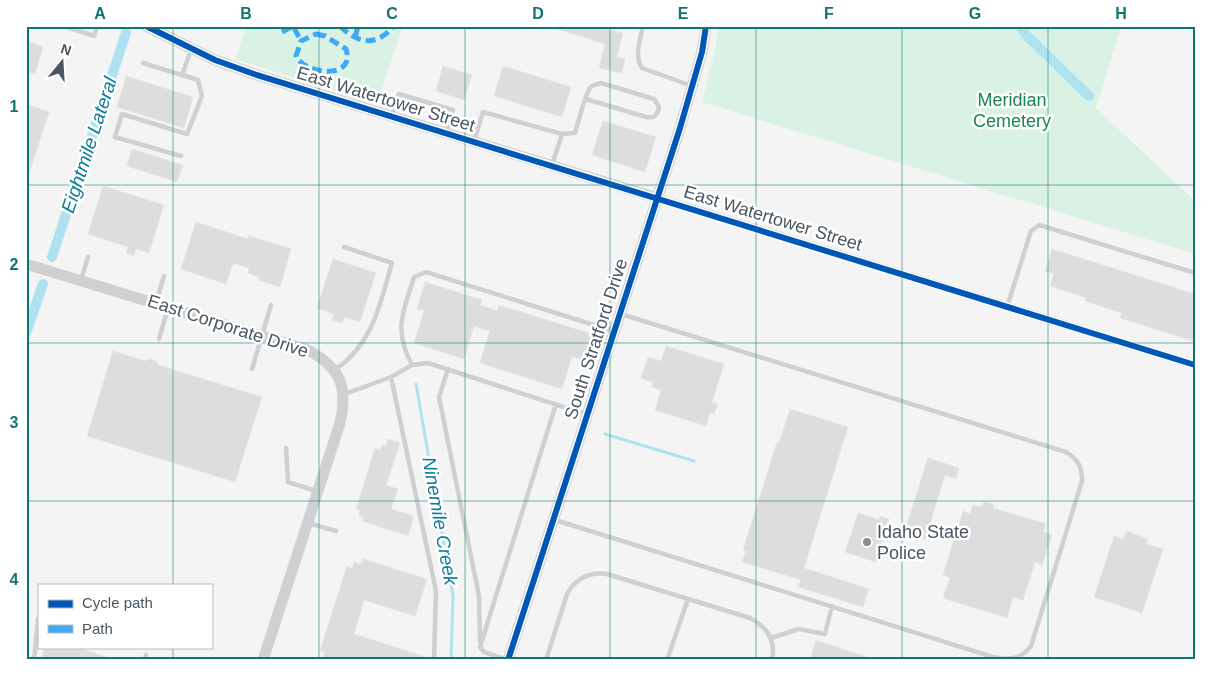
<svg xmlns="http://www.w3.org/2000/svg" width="1221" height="686" font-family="Helvetica,sans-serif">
	<rect width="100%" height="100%" fill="#f4f4f4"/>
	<path fill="#d9f2e3" d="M247 26H403L377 103 235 59Z
		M718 26H1121L1096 108 1195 201V254L702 102 717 41Z"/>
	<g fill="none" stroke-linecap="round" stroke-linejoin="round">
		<path stroke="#aee2f0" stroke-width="3" d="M416 384 453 596 451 660
			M605 434 694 461"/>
		<path stroke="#aee2f0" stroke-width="10" d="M1020 26 1026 35 1089 96
			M52 257 126 33
			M26 333 43 284"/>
	</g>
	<path fill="#ddddde" stroke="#e5e6e7" d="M554 26H595L623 33 617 57 625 59 622 73 599 68 605 44 554 28Z
		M26 40 43 47 35 74 26 72Z
		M443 66 472 75 464 100 436 91Z
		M503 66 571 87 562 117 494 96Z
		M126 76 193 97 184 128 117 107Z
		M26 104 49 112 28 177 26 176Z
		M603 121 656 137 645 172 592 155Z
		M132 149 183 165 177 182 127 166Z
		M103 186 164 205 149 253 136 249 134 256 126 253 128 247 88 234Z
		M196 222 248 239 249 236 291 249 280 287 258 280 259 277 248 273 249 268 233 263 226 284 181 269Z
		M1052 249 1195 294 1193 341 1120 318 1122 313 1085 301 1086 298 1050 286 1054 273 1045 271Z
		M333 259 376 273 360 322 344 317 342 323 332 320 334 314 317 308Z
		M425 282 482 300 480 305 497 311 499 305 592 334 584 360 572 357 562 389 480 363 490 331 474 326 464 359 414 343 424 311 417 309Z
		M666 346 724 364 712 402 718 404 714 414 710 413 706 426 655 410 661 390 652 387 653 382 641 378 648 357 661 361Z
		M113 351 145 361 149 359 156 361 158 365 262 397 235 482 87 436Z
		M790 409 848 427 804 568 869 589 863 607 798 587 801 580 742 562 746 551 743 550 777 442 779 443Z
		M388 439 400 443 386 485 398 489 391 509 414 516 408 536 362 521 363 517 359 516 360 511 356 509 375 448 380 450 382 445 386 446Z
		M928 458 959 468 956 479 945 475 925 540 904 533Z
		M984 501 994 505 993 508 1046 524 1043 532 1052 535 1042 565 1035 562 1023 600 1013 597 1007 618 943 598 950 578 943 575 963 511 970 514 973 505 982 507Z
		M858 513 879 520 880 516 889 519 876 562 845 552Z
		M1126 531 1148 539 1146 544 1163 549 1142 613 1094 597 1114 536 1123 539Z
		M363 559 427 579 415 616 364 600 354 634 429 658V660H322L325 652 320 651 347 566 352 568 354 562 361 564Z
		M816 640 870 658V660H810Z
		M45 647H76L110 658 109 660H41Z"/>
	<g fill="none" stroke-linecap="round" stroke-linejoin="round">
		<path stroke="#ced0d2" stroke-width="4.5" d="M64 26 94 36 97 26
			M643 26C640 41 634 55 642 68L692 86
			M143 63 182 75 191 50
			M392 116 399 94 453 110 446 132
			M562 134 575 133C578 123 585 95 590 88 592 85 597 84 601 83L654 99 659 107C657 116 655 118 646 117L586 99
			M474 141 483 112 562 134 552 165
			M181 156 115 137 122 114 187 134 202 96 198 80 182 75
			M81 280 88 257
			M156 303 164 276
			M1007 307 1031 231 1039 225 1195 273
			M159 339 168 308
			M412 365C393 329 403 313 414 277L426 272 613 331
			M252 369 271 305
			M448 369 439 397 479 596 480 641
			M335 370C373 344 380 304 392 263L344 247
			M391 377 412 365 428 363 588 415
			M345 394 391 377 436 591 434 660
			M286 448 288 482 316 491
			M555 520 993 657C1008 660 1021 660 1031 646L1082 481C1082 467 1078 459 1066 452L621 314
			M308 523 336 531
			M771 638 799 629 825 634 832 606
			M34 660 38 619
			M144 660 146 655
			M507 660 484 652 480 647 556 404
			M546 660 567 594C576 578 590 572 607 574L750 618C767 627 776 641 772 660
			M667 660 688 599"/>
		<path stroke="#ced0d2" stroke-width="9" d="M657 198 1195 365"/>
		<path stroke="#ced0d2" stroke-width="11" d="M146 26 215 60 254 74 657 198
			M26 264 308 350C341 368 348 387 340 423L263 660
			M508 660 680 128 702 52 706 26"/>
		<path stroke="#3fa9f5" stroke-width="5" stroke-dasharray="10 5" stroke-linecap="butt" d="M340 26C358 44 376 47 394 26
			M282 32 293 26 301 41
			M316 34 325 36 346 49C356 81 304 74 296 56L301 41Z
			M355 38 358 26"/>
		<g stroke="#fff" stroke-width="9">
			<path id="cycleway" d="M146 26 215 60 254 74 1195 365
				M508 660 680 128 702 52 706 26"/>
		</g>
		<use href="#cycleway" stroke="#0057b8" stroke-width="6"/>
	</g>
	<path fill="none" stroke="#0f766e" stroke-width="1" stroke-opacity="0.55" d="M173 26V585M319 26V660M465 26V660M610 26V660M756 26V660M902 26V660M1048 26V660M26 185H1195M26 343H1195M26 501H1195M173 647V660"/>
	<circle fill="#868d94" stroke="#fff" stroke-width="2" cx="867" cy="542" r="5"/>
	<g text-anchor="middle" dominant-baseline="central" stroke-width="5" stroke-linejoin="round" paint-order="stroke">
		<g font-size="18" fill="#4a5661" stroke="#fff">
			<text transform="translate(386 99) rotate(17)">East Watertower Street</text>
			<text transform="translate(773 218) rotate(17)">East Watertower Street</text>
			<text transform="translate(228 326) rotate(18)">East Corporate Drive</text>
			<text transform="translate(596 339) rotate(-72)">South Stratford Drive</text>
		</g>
		<g font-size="18" fill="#17864f" stroke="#fff">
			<text x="1012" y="100">Meridian<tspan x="1012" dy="21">Cemetery</tspan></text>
		</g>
		<g font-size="18" fill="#4a5661" stroke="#fff" text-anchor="start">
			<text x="877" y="532">Idaho State<tspan x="877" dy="21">Police</tspan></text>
		</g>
		<g font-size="19" font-style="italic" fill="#0c7c9b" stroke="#fff">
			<text transform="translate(89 145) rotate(-72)">Eightmile Lateral</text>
			<text transform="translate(440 521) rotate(80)">Ninemile Creek</text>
		</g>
	</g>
	<rect width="1221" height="686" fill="none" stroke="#ffffff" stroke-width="55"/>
	<rect x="38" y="584" width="175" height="65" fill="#ffffff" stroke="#b7bbc0"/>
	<rect x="48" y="600" width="25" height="8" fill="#0057b8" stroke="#b7bbc0"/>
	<text x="82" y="608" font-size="15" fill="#4a5661">Cycle path</text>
	<rect x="48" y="625" width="25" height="8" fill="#3fa9f5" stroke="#b7bbc0"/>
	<text x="82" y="634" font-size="15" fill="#4a5661">Path</text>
	<g transform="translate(62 62) rotate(18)" stroke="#ffffff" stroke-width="4" paint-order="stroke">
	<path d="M0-4L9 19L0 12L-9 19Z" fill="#4a5661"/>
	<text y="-8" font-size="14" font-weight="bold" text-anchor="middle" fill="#4a5661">N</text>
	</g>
	<rect x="28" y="28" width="1166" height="630" fill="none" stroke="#0f766e" stroke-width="2"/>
	<g font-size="16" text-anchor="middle" font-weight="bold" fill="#0f766e">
		<text x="100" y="19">A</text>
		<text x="246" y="19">B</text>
		<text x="392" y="19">C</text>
		<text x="538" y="19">D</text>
		<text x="683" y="19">E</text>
		<text x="829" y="19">F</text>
		<text x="975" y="19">G</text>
		<text x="1121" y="19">H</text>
		<text x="14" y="112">1</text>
		<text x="14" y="270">2</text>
		<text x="14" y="428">3</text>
		<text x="14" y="585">4</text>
	</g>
</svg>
